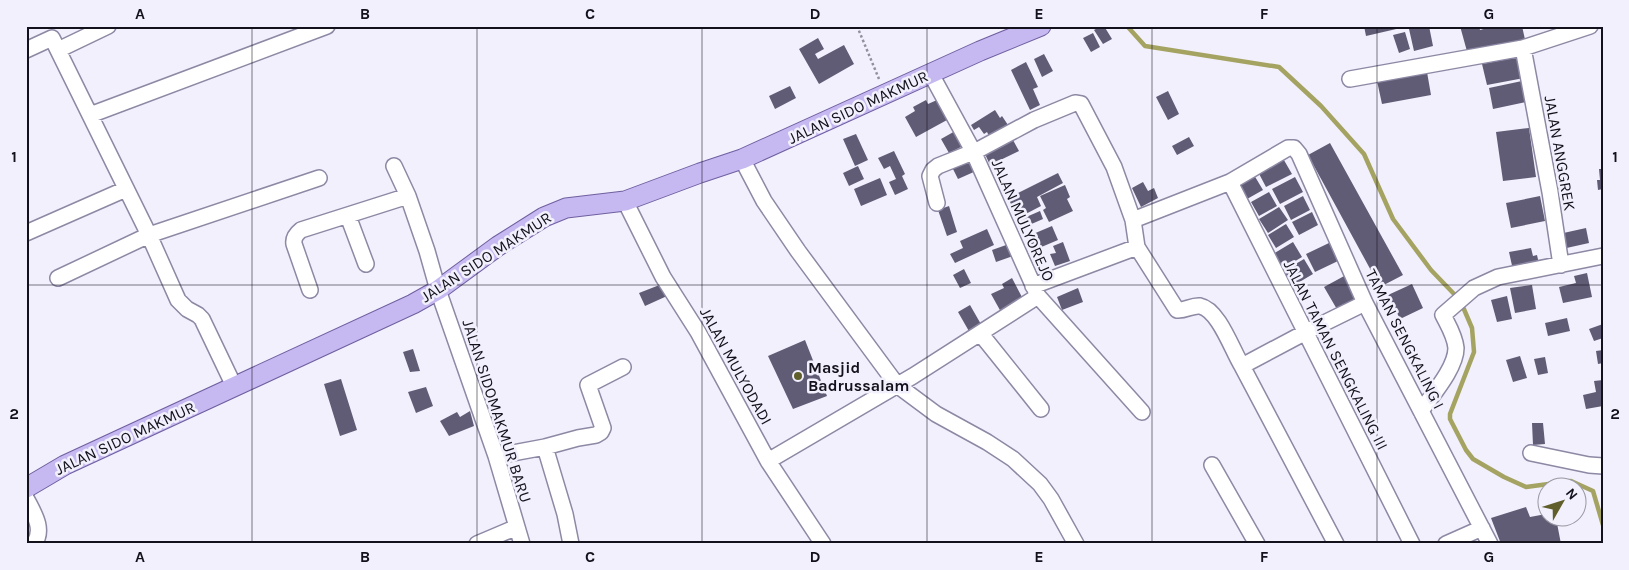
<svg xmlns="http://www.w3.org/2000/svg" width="1629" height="570" font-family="Karla,sans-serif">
	<rect width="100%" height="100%" fill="#f2f0fc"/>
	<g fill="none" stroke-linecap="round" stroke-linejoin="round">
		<path stroke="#a4a362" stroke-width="4.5" d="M1127 26 1145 46 1279 67 1321 106 1364 154 1393 219 1431 270 1455 295 1463 307 1472 328 1474 352 1450 414V419L1466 450 1473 459 1504 477 1526 487 1571 481 1593 491 1603 525"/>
	</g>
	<path fill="#615c76" d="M1101 26H1104L1112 39 1103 44 1094 30Z
		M1364 26H1405V27L1366 36Z
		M1420 26H1429L1433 46 1414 51 1409 29Z
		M1460 26H1479L1480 30 1494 26H1522L1526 44 1468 55Z
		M1405 32 1410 49 1399 53 1393 35Z
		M1093 33 1100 47 1091 52 1083 38Z
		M818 38 824 49 815 54 818 59 844 45 854 64 819 84 799 49Z
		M1044 54 1053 71 1042 77 1034 59Z
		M1519 57 1524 78 1487 85 1482 64Z
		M1026 62 1038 87 1033 89 1040 105 1030 110 1011 70Z
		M1427 72 1431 95 1382 104 1377 81Z
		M1522 81 1526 102 1493 109 1489 88Z
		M790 86 796 98 775 109 769 96Z
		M1168 91 1179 114 1168 120 1156 97Z
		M926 100 928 104 937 100 947 120 916 137 905 117 915 111 913 107Z
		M995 110 1000 118 1002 116 1008 125 989 136 987 132 984 134 979 127 974 130 971 125Z
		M1529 128 1536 177 1503 181 1496 132Z
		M957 130 965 145 949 153 941 139Z
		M856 134 868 160 855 166 843 139Z
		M1189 137 1194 146 1177 155 1172 146Z
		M1013 140 1019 151 990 165 985 154Z
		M1330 143 1403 275 1380 287 1308 155Z
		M894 151 905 174 902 176 908 189 895 195 889 182 896 179 890 166 884 169 878 158Z
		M1281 155 1292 174 1266 187 1256 168Z
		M970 159 976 171 958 179 952 167Z
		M858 166 864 179 849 186 843 173Z
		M1599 169H1603V189L1598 190 1597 180H1600Z
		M1251 170 1263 190 1247 199 1235 180Z
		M1058 173 1063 183 1037 197 1041 206 1018 218 1008 198Z
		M1295 177 1303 192 1280 204 1272 189Z
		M880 178 887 195 861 206 854 189Z
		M1143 182 1148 191 1154 188 1158 198 1141 207 1132 188Z
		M1065 185 1070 197 1067 199 1073 211 1049 222 1043 210 1046 208 1040 196Z
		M1269 192 1277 206 1259 216 1251 202Z
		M1303 196 1310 210 1291 220 1284 206Z
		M1540 196 1545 221 1511 228 1506 203Z
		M949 206 957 232 947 236 938 210Z
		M1279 207 1288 220 1268 233 1259 219Z
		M1040 211 1043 219 1020 229 1017 221Z
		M1312 212 1318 225 1299 235 1292 222Z
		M1286 224 1294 237 1276 248 1268 235Z
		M1052 226 1058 240 1032 251 1026 237Z
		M1586 228 1589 243 1562 249 1559 234Z
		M987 229 994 245 955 263 950 254 963 248 960 241Z
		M1063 242 1070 261 1055 266 1050 254 1056 253 1053 246Z
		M1293 242 1302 257 1282 269 1273 254Z
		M1329 243 1338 261 1315 272 1306 254Z
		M1009 244 1013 256 996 262 992 250Z
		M1531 248 1533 256 1537 255 1539 264 1513 270 1509 252Z
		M1304 259 1313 274 1291 287 1282 272Z
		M964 269 971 283 960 288 953 275Z
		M1587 273 1592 297 1563 303 1559 287 1576 283 1574 276Z
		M1346 275 1360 299 1338 311 1324 287Z
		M1012 278 1023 299 1001 312 991 294 1004 288 1002 284Z
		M662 284 667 296 645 306 639 293Z
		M1412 284 1423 308 1400 319 1388 295Z
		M1532 285 1536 309 1515 313 1510 288Z
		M1078 288 1083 302 1062 310 1057 297Z
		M1507 296 1512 319 1497 322 1491 300Z
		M970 305 982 326 970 333 958 312Z
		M1567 318 1570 331 1548 336 1545 323Z
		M1603 324V338L1594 341 1589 329Z
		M805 340 827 396 793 409 768 356Z
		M413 349 420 371 410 372 403 352Z
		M1603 350V363L1598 364 1596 351Z
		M1520 356 1527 378 1513 382 1506 360Z
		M1545 357 1548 373 1538 375 1534 359Z
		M341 379 357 430 340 436 324 384Z
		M1603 380V406L1586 409 1583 395 1596 392 1594 381Z
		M426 387 433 406 416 413 408 392Z
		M470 411 474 426 449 436 440 421 457 412 460 417Z
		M1532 423H1543L1545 444 1533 445Z
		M1526 507 1530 517 1546 514V518H1556L1561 544H1501L1491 518Z"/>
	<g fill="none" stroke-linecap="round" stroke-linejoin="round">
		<g stroke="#8d88a4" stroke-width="18">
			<path id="minor" d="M1523 48 1550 192 1561 265
				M26 50 52 38 149 235 178 300 187 309 198 315 202 319 234 386
				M58 50 108 26
				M931 74 973 151 1038 296 1142 412
				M1350 79 1523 48 1590 26
				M90 115 327 26
				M742 159 764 201 798 251 897 385 936 414 987 442 1013 459 1040 484 1051 499 1076 544
				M394 166 408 196
				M1230 182 1412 544
				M625 201 663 277 698 332 768 461 823 544
				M937 203 930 176 933 170 938 166 978 150 1034 120 1075 103 1081 104 1114 167 1133 220 1137 247 1177 310C1185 311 1192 305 1200 306 1219 310 1232 350 1242 366
				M348 216 366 264
				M1133 220 1230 182 1288 148H1294L1299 154 1365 303 1490 544
				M26 233 126 189
				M58 278 149 235 319 178
				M1033 286 1137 247
				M310 290 294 244C293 238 296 234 301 230L408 196 427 251 438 290 496 456 522 544
				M980 333 1041 409
				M1421 411C1432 395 1456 368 1456 348 1455 336 1448 325 1443 315L1474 288 1498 277 1603 256
				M545 447 565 514 571 544
				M1531 453 1589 465 1603 466
				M496 456 545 447 578 438 596 435 601 432 603 428 588 385 623 367
				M768 461 913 376 1038 296
				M1212 465 1257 544
				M26 498C33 512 45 529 34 544
				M477 544 517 527
				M1336 544 1242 366 1306 332 1365 303
				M1446 544 1482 528"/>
		</g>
		<g stroke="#6f5fa0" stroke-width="21">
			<path id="major" d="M26 488 65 465 413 304 438 290 498 246 544 217 566 208 625 201 700 173 742 159 980 51 1041 26"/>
		</g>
		<path stroke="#92909b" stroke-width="2.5" stroke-dasharray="2.5 2.5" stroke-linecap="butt" d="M857 26 879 79"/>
		<use href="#minor" stroke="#fff" stroke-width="15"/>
		<use href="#major" stroke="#c6b8f1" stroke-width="19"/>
	</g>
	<path fill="none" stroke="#13111b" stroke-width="1" stroke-opacity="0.55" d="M252 26V544M477 26V544M702 26V544M927 26V544M1152 26V544M1377 26V544M26 285H1603"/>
	<circle fill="#605f2c" stroke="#f2f0fc" stroke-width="2" cx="798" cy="376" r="5"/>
	<g text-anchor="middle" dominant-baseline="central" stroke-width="5" stroke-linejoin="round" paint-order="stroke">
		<g font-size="16" fill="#13111b" stroke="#f2f0fc">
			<text transform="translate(858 107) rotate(-25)">JALAN SIDO MAKMUR</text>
			<text transform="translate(1560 153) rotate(80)">JALAN ANGGREK</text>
			<text transform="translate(1023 220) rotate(66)">JALAN MULYOREJO</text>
			<text transform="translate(486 257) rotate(-33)">JALAN SIDO MAKMUR</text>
			<text transform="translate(1405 339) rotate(63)">TAMAN SENGKALING I</text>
			<text transform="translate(1336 355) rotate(63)">JALAN TAMAN SENGKALING III</text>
			<text transform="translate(736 366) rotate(61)">JALAN MULYODADI</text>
			<text transform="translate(497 411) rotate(72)">JALAN SIDOMAKMUR BARU</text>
			<text transform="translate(125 438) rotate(-25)">JALAN SIDO MAKMUR</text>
		</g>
		<g font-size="16" font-weight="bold" fill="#13111b" stroke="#f2f0fc" text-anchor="start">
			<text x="808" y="367">Masjid<tspan x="808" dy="18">Badrussalam</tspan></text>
		</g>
	</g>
	<rect width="1629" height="570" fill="none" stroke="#f2f0fc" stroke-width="55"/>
	<g transform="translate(1562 502) rotate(51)"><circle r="24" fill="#f2f0fc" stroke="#9997a2"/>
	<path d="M0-4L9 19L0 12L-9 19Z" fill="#605f2c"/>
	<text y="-8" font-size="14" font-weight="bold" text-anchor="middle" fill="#13111b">N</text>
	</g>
	<rect x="28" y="28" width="1574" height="514" fill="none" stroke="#13111b" stroke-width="2"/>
	<g font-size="16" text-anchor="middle" font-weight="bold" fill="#13111b">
		<text x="140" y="19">A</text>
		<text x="365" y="19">B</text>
		<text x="590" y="19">C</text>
		<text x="815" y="19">D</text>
		<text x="1039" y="19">E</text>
		<text x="1264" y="19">F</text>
		<text x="1489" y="19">G</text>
		<text x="14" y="162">1</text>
		<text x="1615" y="162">1</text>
		<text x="14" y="419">2</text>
		<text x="1615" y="419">2</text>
		<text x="140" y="562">A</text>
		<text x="365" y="562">B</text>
		<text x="590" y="562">C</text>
		<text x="815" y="562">D</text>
		<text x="1039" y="562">E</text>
		<text x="1264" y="562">F</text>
		<text x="1489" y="562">G</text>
	</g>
</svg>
